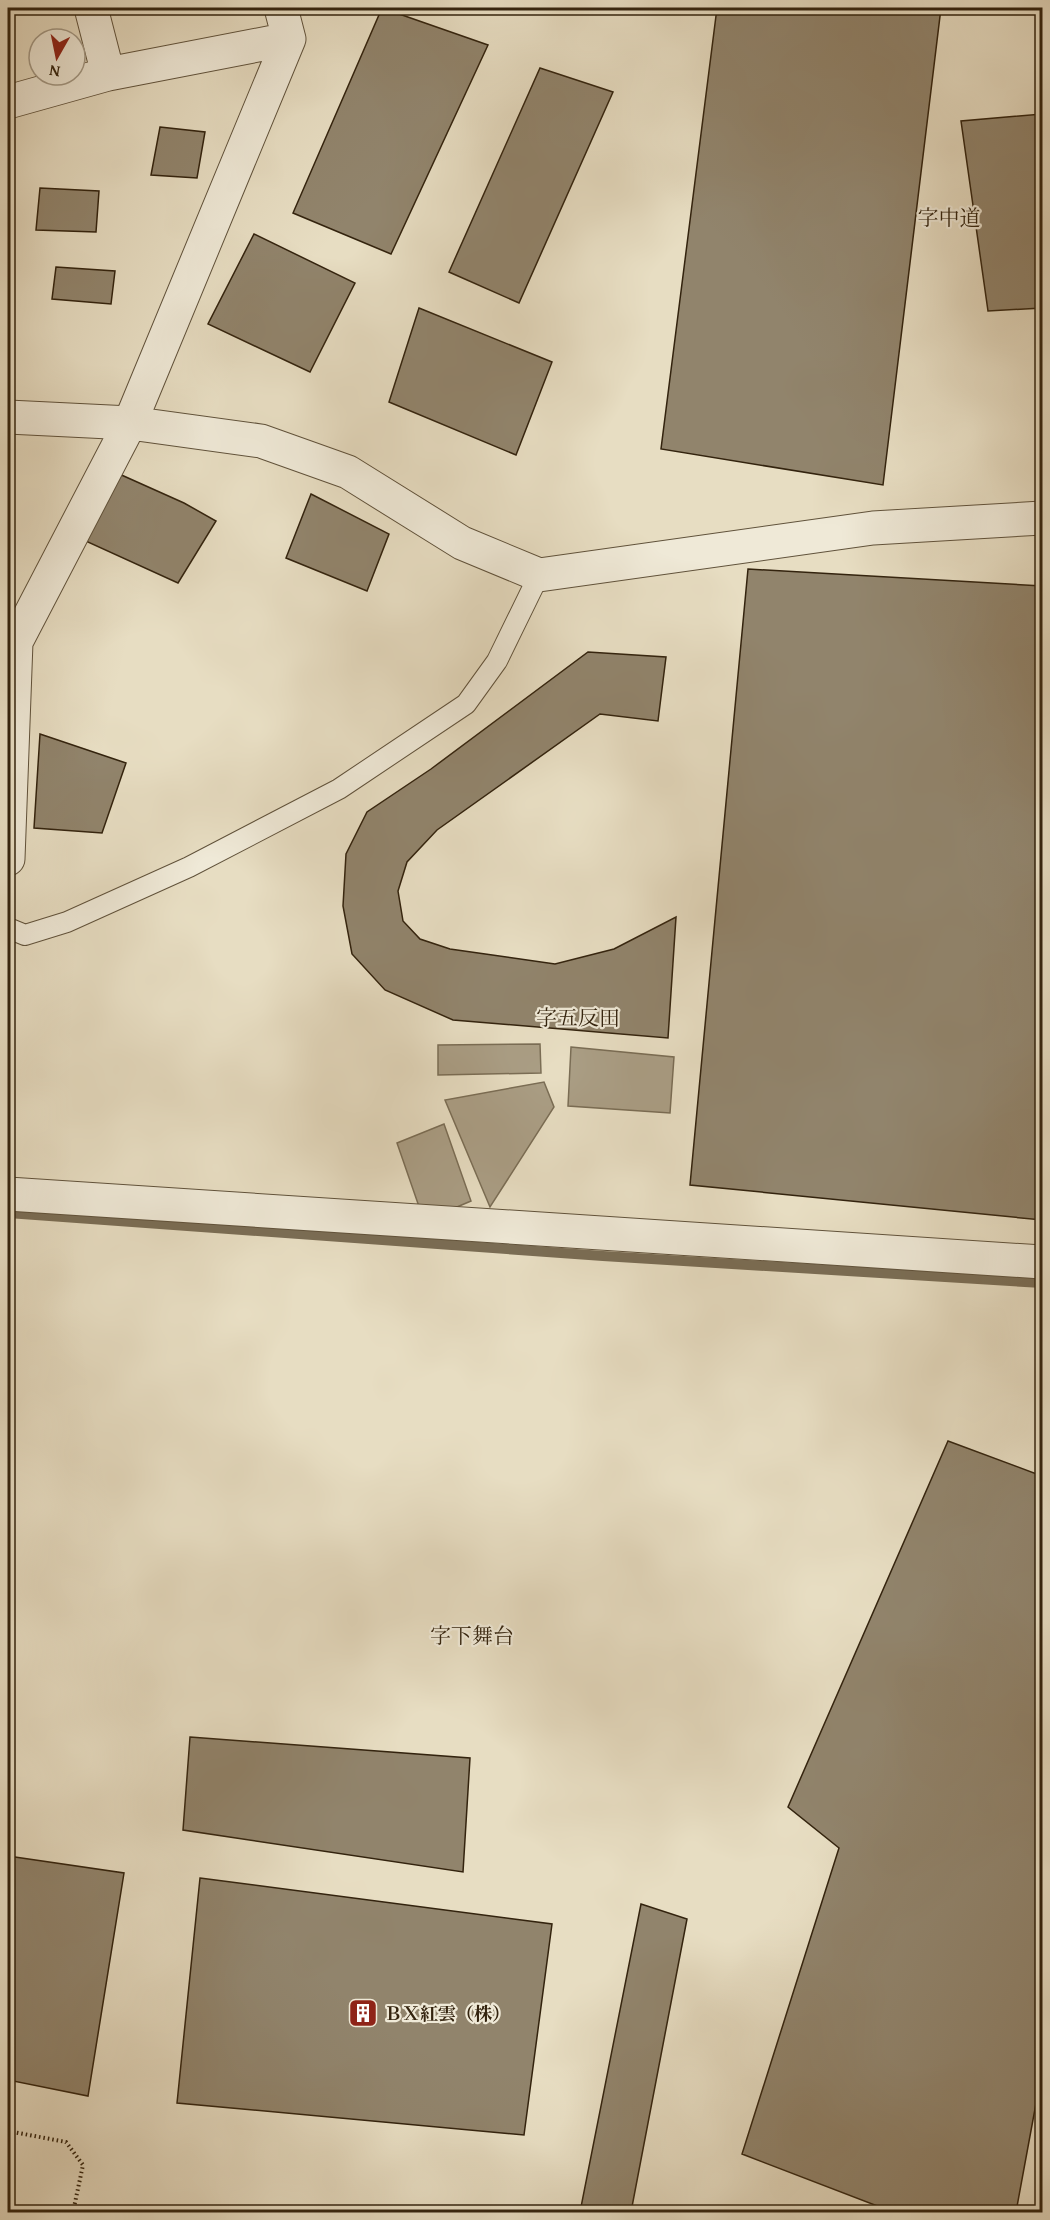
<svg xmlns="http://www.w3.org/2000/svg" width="1050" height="2220" font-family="'Gentium Book Plus','Noto Serif JP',serif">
	<rect width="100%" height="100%" fill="#e7ddc2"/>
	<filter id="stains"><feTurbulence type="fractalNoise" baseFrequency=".00333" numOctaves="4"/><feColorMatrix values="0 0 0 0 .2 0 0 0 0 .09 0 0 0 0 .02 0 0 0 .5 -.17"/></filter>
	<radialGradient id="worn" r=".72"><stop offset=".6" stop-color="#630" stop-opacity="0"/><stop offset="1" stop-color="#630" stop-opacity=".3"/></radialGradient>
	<path fill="#aa9e85" stroke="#7a6d55" stroke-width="1.5" d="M540 1044 541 1073 438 1075V1045Z
		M571 1047 674 1057 670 1113 568 1106Z
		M544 1082 554 1107 490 1207 445 1100Z
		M444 1124 471 1201 424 1221 397 1143Z"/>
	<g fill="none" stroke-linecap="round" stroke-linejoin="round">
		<path stroke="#7a6d55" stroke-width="10" d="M8 1213 603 1256 1042 1283"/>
	</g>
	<path fill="#91846c" stroke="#33230e" stroke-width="1.5" d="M382 8 488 45 391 254 293 213Z
		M717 8H941L883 485 661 449Z
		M540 68 613 92 519 303 449 272Z
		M1042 114V308L988 311 961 121Z
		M160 127 205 132 197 178 151 175Z
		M40 188 99 191 96 232 36 230Z
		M254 234 355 283 310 372 208 324Z
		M56 267 115 271 111 304 52 299Z
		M419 308 552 362 516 455 389 402Z
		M117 473 184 503 216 521 178 583 79 538Z
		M311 494 389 534 367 591 286 558Z
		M748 569 1042 586V1220L690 1185Z
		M588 652 666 657 658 721 600 714 437 830 407 862 398 891 403 921 420 939 450 949 555 964 614 949 676 917 668 1038 453 1020 385 990 352 954 343 906 346 854 367 812 431 769Z
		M40 734 126 763 102 833 34 828Z
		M948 1441 1042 1476V2071L1016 2212H893L742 2154 839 1848 788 1807Z
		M190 1737 470 1758 463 1872 183 1830Z
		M8 1856 124 1873 88 2096 8 2080Z
		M200 1878 552 1924 524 2135 177 2103Z
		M641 1904 687 1919 631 2212H580Z"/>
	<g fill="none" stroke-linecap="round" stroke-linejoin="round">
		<g stroke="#60523b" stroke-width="22">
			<path id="lane" d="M8 928 25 935 67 922 189 867 339 789 466 704 497 661 539 575"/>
		</g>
		<g stroke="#60523b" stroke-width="35">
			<path id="street" d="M91 8 108 74
				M8 102 108 74 289 39
				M8 417 130 423 261 441 348 472 462 543 539 575 873 528 1042 518
				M8 859 16 642 130 423 289 39 281 8
				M8 1194 1042 1262"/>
		</g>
		<path stroke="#33230e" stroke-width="4" stroke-dasharray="1.5 3" stroke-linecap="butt" d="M8 2131 66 2142 83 2165 73 2212"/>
		<use href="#lane" stroke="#efe9d7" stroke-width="20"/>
		<use href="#street" stroke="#efe9d7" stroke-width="33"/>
	</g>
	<defs>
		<g id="building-square" transform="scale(1.5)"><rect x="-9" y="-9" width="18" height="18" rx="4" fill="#8f2418" stroke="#efe9d7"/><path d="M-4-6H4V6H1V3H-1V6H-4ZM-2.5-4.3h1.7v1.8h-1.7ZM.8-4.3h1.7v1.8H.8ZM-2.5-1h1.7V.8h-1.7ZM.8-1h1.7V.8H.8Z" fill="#fff"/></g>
	</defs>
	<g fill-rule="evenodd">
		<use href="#building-square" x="363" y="2013"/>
	</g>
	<g text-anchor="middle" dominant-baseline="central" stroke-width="4.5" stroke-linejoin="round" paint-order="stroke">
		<g font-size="18" font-weight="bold" fill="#33230e" stroke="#efe9d7" text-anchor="start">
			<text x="384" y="2013">ＢＸ紅雲（株）</text>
		</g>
		<g font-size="21" fill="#33230e" stroke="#efe9d7">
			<text x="949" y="217">字中道</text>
			<text x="578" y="1017">字五反田</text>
			<text x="472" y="1635">字下舞台</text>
		</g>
	</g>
	<rect width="1050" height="2220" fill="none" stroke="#e7ddc2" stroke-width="30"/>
	<rect x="9" y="9" width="1032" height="2202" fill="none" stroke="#33230e" stroke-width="3"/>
	<rect x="15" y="15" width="1020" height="2190" fill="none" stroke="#33230e" stroke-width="1.5"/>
	<g transform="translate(57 57) rotate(189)"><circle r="28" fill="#efe9d7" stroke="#a49a87" stroke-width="1.5"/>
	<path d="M0-4.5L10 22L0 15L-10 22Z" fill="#8f2418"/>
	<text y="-9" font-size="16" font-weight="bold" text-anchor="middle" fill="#33230e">N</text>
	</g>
	<rect width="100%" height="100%" filter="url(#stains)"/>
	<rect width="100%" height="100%" fill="url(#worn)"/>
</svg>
